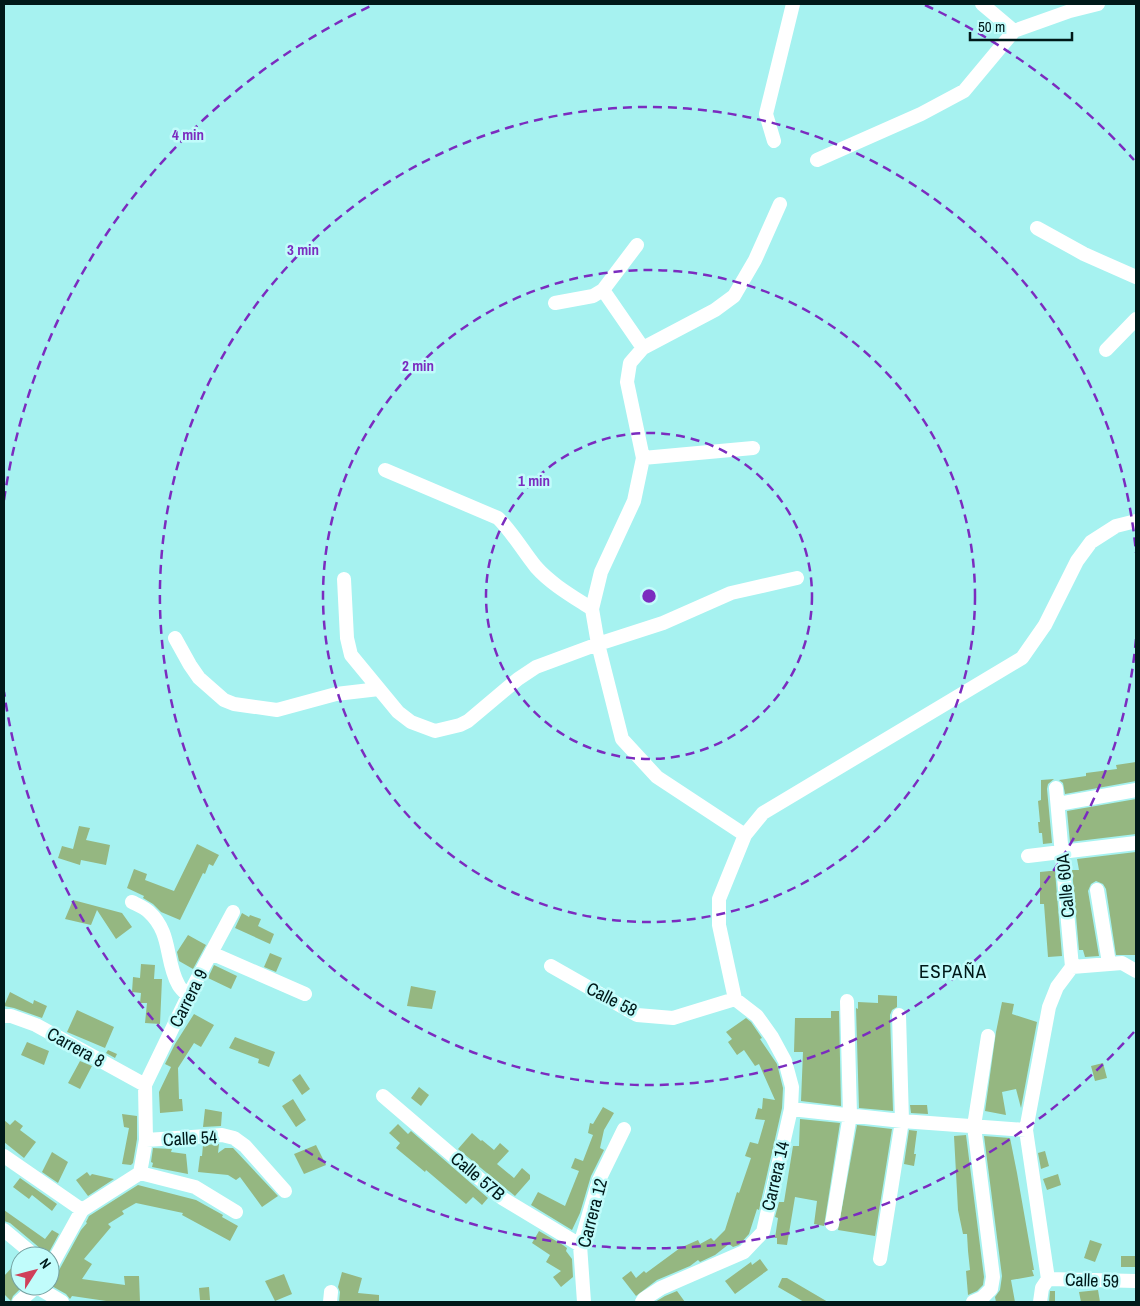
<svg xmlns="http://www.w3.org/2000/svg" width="1140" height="1306" font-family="'Archivo Narrow',sans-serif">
	<rect width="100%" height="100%" fill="#a6f2f0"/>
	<path fill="#95b781" d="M1136 762V781L1065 794 1063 783 1059 780 1086 776V773L1117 769 1116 765Z
		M1054 779 1048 784 1047 789 1052 843 1043 844 1042 833H1039L1038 822H1040L1038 801 1041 800V780Z
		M1136 799V834L1070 842 1067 811Z
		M79 826 90 828 86 840 110 845 106 865 81 860 80 865 58 858 62 846 73 849Z
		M197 844 219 855 213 866 209 864 205 874 203 873 180 920 161 912 153 904 143 898 144 896 127 888 134 869 147 874 145 880 174 891Z
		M1136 852V955H1116L1106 889 1103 884 1096 881 1091 884 1088 891 1099 956 1085 957 1083 950H1079L1072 870H1079L1077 859Z
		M1050 871H1055L1062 956 1048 957 1044 904H1040V872Z
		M73 900 122 913 132 927 116 939 97 910 91 925 65 919Z
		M242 913 249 917 250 915 261 919 258 926 274 934 270 944 235 928Z
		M188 935 206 945 193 969 179 961 177 952Z
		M270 953 282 958 276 972 264 967Z
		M141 964 155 965 154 979H162L160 1024 145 1023 147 1003H140L141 993 132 992 133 977 140 978Z
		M214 965 237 976 231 989 208 978Z
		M411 986 436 991 432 1009 407 1006Z
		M10 992 33 1004 34 1000 47 1006 42 1018 14 1008 4 1006Z
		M878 995 897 996V1007L892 1010 890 1015 893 1111 859 1108 856 1008 858 1009V1002L878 1003Z
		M1002 1002 1014 1004 1012 1014 1037 1022 1021 1108 1016 1089 1002 1092 1006 1115 985 1111 996 1032Z
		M77 1010 114 1027 105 1048 67 1032Z
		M831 1011H839L841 1106 801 1101 803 1052H794L795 1018H831Z
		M194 1014 214 1025 201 1047 194 1043 178 1068 179 1099H182L183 1111 160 1113 159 1092 171 1067 165 1064 175 1044Z
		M746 1018 751 1022 762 1038 760 1039 777 1064 783 1088 782 1108 759 1210 757 1209 749 1234 739 1245 733 1247 729 1244 715 1255 700 1262 698 1260 690 1266 657 1280 636 1296 622 1278 631 1271 636 1278 644 1271 646 1273 680 1248 698 1240 700 1244 711 1238 714 1241 725 1230 737 1192 739 1193 751 1158 745 1156 750 1142 758 1144 765 1120 755 1119 758 1108 762 1109 763 1098 775 1100 759 1064 755 1066 744 1050 737 1055 728 1042 732 1039 726 1032Z
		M235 1037 275 1052 269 1067 258 1063 259 1059 229 1048Z
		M27 1042 49 1051 44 1065 21 1055Z
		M108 1050 117 1054 115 1058 106 1053Z
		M80 1061 92 1066 80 1089 68 1083Z
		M1103 1063 1107 1078 1095 1081 1091 1066Z
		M300 1074 310 1089 302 1095 292 1080Z
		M419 1087 429 1095 421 1106 411 1098Z
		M293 1099 306 1120 296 1127 282 1106Z
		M910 1105H927L928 1114 911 1113Z
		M603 1107 614 1113 604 1130 600 1148 604 1150 591 1176 580 1213 572 1230 531 1205 538 1192 565 1206 579 1171 571 1168 575 1158 583 1161 593 1135 588 1133 590 1123 593 1124Z
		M205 1109 222 1112 221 1126 203 1127Z
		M122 1114 137 1116V1139L133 1163 131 1165 122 1164 129 1128 124 1127Z
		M800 1119 840 1123 824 1226 814 1224 817 1201 795 1197 787 1245 777 1244V1238H775L778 1218 775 1217 779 1202H784L793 1146H799Z
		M4 1120 10 1125 15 1120 23 1126 20 1130 36 1142 24 1158 4 1142Z
		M398 1124 408 1134 411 1131 488 1198 482 1205 473 1197 466 1204 426 1170 425 1172 396 1148 400 1143 389 1133Z
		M857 1125 892 1129 875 1236 838 1230Z
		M909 1130 917 1131 914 1154H916L914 1166 904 1164Z
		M472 1133 481 1141 482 1140 494 1150 500 1143 509 1151 497 1164 514 1178 522 1168 530 1175V1179L515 1196 458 1149Z
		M966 1135 984 1277 983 1285 977 1291 968 1295 966 1271 970 1270 968 1251 967 1234H963L958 1210 954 1136Z
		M984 1136 1010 1138 1017 1173 1034 1270H1032L1034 1276 1011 1280 1015 1302H996L995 1297 1000 1290 1002 1276Z
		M219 1144 218 1153 225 1148H233L278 1196 262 1207 240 1177 236 1180 228 1175 198 1172 200 1156H202L203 1145Z
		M316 1145 326 1165 304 1174 294 1154Z
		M153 1148 172 1149 171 1152 186 1154 188 1174 152 1167 153 1163 151 1162Z
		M1045 1151 1049 1166 1041 1169 1038 1153Z
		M52 1152 68 1162 58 1183 42 1172Z
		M87 1172 90 1176 92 1174 114 1179 88 1196 76 1180Z
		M1058 1174 1061 1185 1047 1190 1043 1179Z
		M20 1178 57 1204 52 1211 32 1195 29 1199 13 1187Z
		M138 1185 196 1200 223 1215 222 1217 238 1226 230 1241 182 1215 183 1213 136 1203 122 1211 124 1214 108 1224 111 1227 84 1259 92 1264 82 1279 125 1285 124 1276H139L140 1302H113L72 1296 70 1299 66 1294 50 1285V1277L58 1272 81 1230 87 1223 86 1222 89 1216Z
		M4 1210 45 1239 52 1230 59 1234 47 1256H44L41 1249 10 1223 4 1221Z
		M539 1231 563 1245 567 1248 566 1251 572 1259 573 1277 561 1287 553 1277 561 1271 546 1262 550 1255 532 1243Z
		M1090 1240 1102 1244 1095 1262 1084 1258Z
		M1121 1256H1136V1267H1121Z
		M20 1259V1286L22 1287 13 1296 11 1301 4 1294V1276Z
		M760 1259 768 1270 735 1294 725 1281 751 1262 752 1265Z
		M342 1272 362 1278 358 1293 379 1295V1302H339L340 1292 338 1287Z
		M284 1274 292 1294 275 1301 265 1281Z
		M782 1278H787L828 1302H804L778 1287Z
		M209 1287 210 1300H200L199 1288Z
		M1098 1290 1100 1302H1081L1079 1292Z
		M677 1291 685 1302H655L665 1296Z
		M1050 1291H1055V1302H1049Z"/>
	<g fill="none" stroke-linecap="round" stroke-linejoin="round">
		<path stroke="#fff" stroke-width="14" d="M982 4 1014 31 1070 11 1098 4
			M774 141 766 114 793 4
			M817 160 921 114 964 91 1014 31
			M1037 228 1084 254 1136 277
			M603 290 643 348
			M555 303 593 296 603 290 637 245
			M1106 350 1136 319
			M643 458 753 448
			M385 470 498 518C513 533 523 551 536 567 551 584 572 596 592 609
			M344 579 347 638 351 655 398 712 411 722 435 731 460 725 468 721 518 679 536 667 598 644 663 623 731 593 797 578
			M175 638 190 665 199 678 224 700 234 704 277 710 336 694 379 689
			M1056 788 1072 967
			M1058 804 1136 790
			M745 835 657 777 622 739 598 644 592 609 601 572 634 501 643 458 627 382 630 363 643 348 715 310 734 296 755 260 780 204
			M1028 856 1136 843
			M1097 890 1109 963
			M132 902C138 905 145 908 149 912 172 933 165 960 178 984 180 989 185 992 188 996
			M211 953 305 994
			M551 966 637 1015 673 1018 735 999
			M1072 967 1122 963 1136 971
			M735 999 719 925V899L745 835 763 813 1022 658 1045 625 1077 561 1091 542 1116 526 1136 521
			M4 1016H11L36 1025 145 1085
			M383 1096 502 1198 580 1245
			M791 1109 902 1121 1026 1130
			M146 1140 222 1135 234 1138 245 1146 285 1191
			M4 1156 82 1210
			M140 1173 195 1187 236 1212
			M832 1224 850 1115 847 1001
			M4 1230 35 1256
			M880 1259 902 1121 899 1015
			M50 1268 82 1210 140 1173 146 1140 145 1085 188 996 233 912
			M1048 1279 1026 1130 1049 1007 1057 987 1072 967
			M1048 1279 1136 1281
			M37 1287 62 1302
			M19 1302 37 1286
			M330 1302 331 1292
			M584 1302 580 1245 599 1180 624 1129
			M642 1302 644 1299 661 1288 744 1252 763 1232 791 1109 792 1087 785 1061 772 1037 757 1016 735 999
			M973 1302 982 1298 991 1289 993 1277 974 1126 988 1036
			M1040 1302 1042 1288 1048 1279"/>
	</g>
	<g fill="none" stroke="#7b2cbf" stroke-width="2.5" stroke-dasharray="9 6">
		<circle cx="649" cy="596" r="163"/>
		<circle cx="649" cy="596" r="326"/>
		<path d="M1136 639A489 489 0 1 1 1136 553"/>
		<path d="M1134 1032A652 652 0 0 1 4 692M4 500A652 652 0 0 1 373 5M925 5A652 652 0 0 1 1134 160"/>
	</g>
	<g text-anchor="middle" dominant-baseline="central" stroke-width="5" stroke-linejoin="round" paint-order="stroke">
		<g font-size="18" fill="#001919" stroke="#c1fcfb">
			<text transform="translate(1065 886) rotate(-95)">Calle 60A</text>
			<text transform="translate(188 998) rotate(-63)">Carrera 9</text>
			<text transform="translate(612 999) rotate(27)">Calle 58</text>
			<text transform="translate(76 1047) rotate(29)">Carrera 8</text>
			<text transform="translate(190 1138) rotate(-3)">Calle 54</text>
			<text transform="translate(478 1176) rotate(40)">Calle 57B</text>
			<text transform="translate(775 1176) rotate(-77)">Carrera 14</text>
			<text transform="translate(592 1213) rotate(-75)">Carrera 12</text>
			<text transform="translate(1092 1280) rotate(2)">Calle 59</text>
		</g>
		<g font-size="19" letter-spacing="1" fill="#001919" stroke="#c1fcfb">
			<text x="953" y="971">ESPAÑA</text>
		</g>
	</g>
	<circle cx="649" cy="596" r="8" fill="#7b2cbf" stroke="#c1fcfb" stroke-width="2.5"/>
	<g font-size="15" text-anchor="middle" font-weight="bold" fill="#7b2cbf" stroke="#c1fcfb" stroke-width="5" stroke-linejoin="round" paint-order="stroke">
		<text x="188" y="140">4 min</text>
		<text x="303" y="255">3 min</text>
		<text x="418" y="371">2 min</text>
		<text x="534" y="486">1 min</text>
	</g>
	<rect width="1140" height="1306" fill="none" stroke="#001919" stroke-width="10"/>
	<g transform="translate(35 1271) rotate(54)"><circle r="24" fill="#c1fcfb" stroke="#74a1a1"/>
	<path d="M0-4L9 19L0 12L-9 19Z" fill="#d0405a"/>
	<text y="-8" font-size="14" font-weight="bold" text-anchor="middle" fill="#001919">N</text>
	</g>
	<path d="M970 32v8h102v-8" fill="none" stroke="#001919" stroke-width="2.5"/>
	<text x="978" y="32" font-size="15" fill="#001919" stroke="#c1fcfb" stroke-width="4" paint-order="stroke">50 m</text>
</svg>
